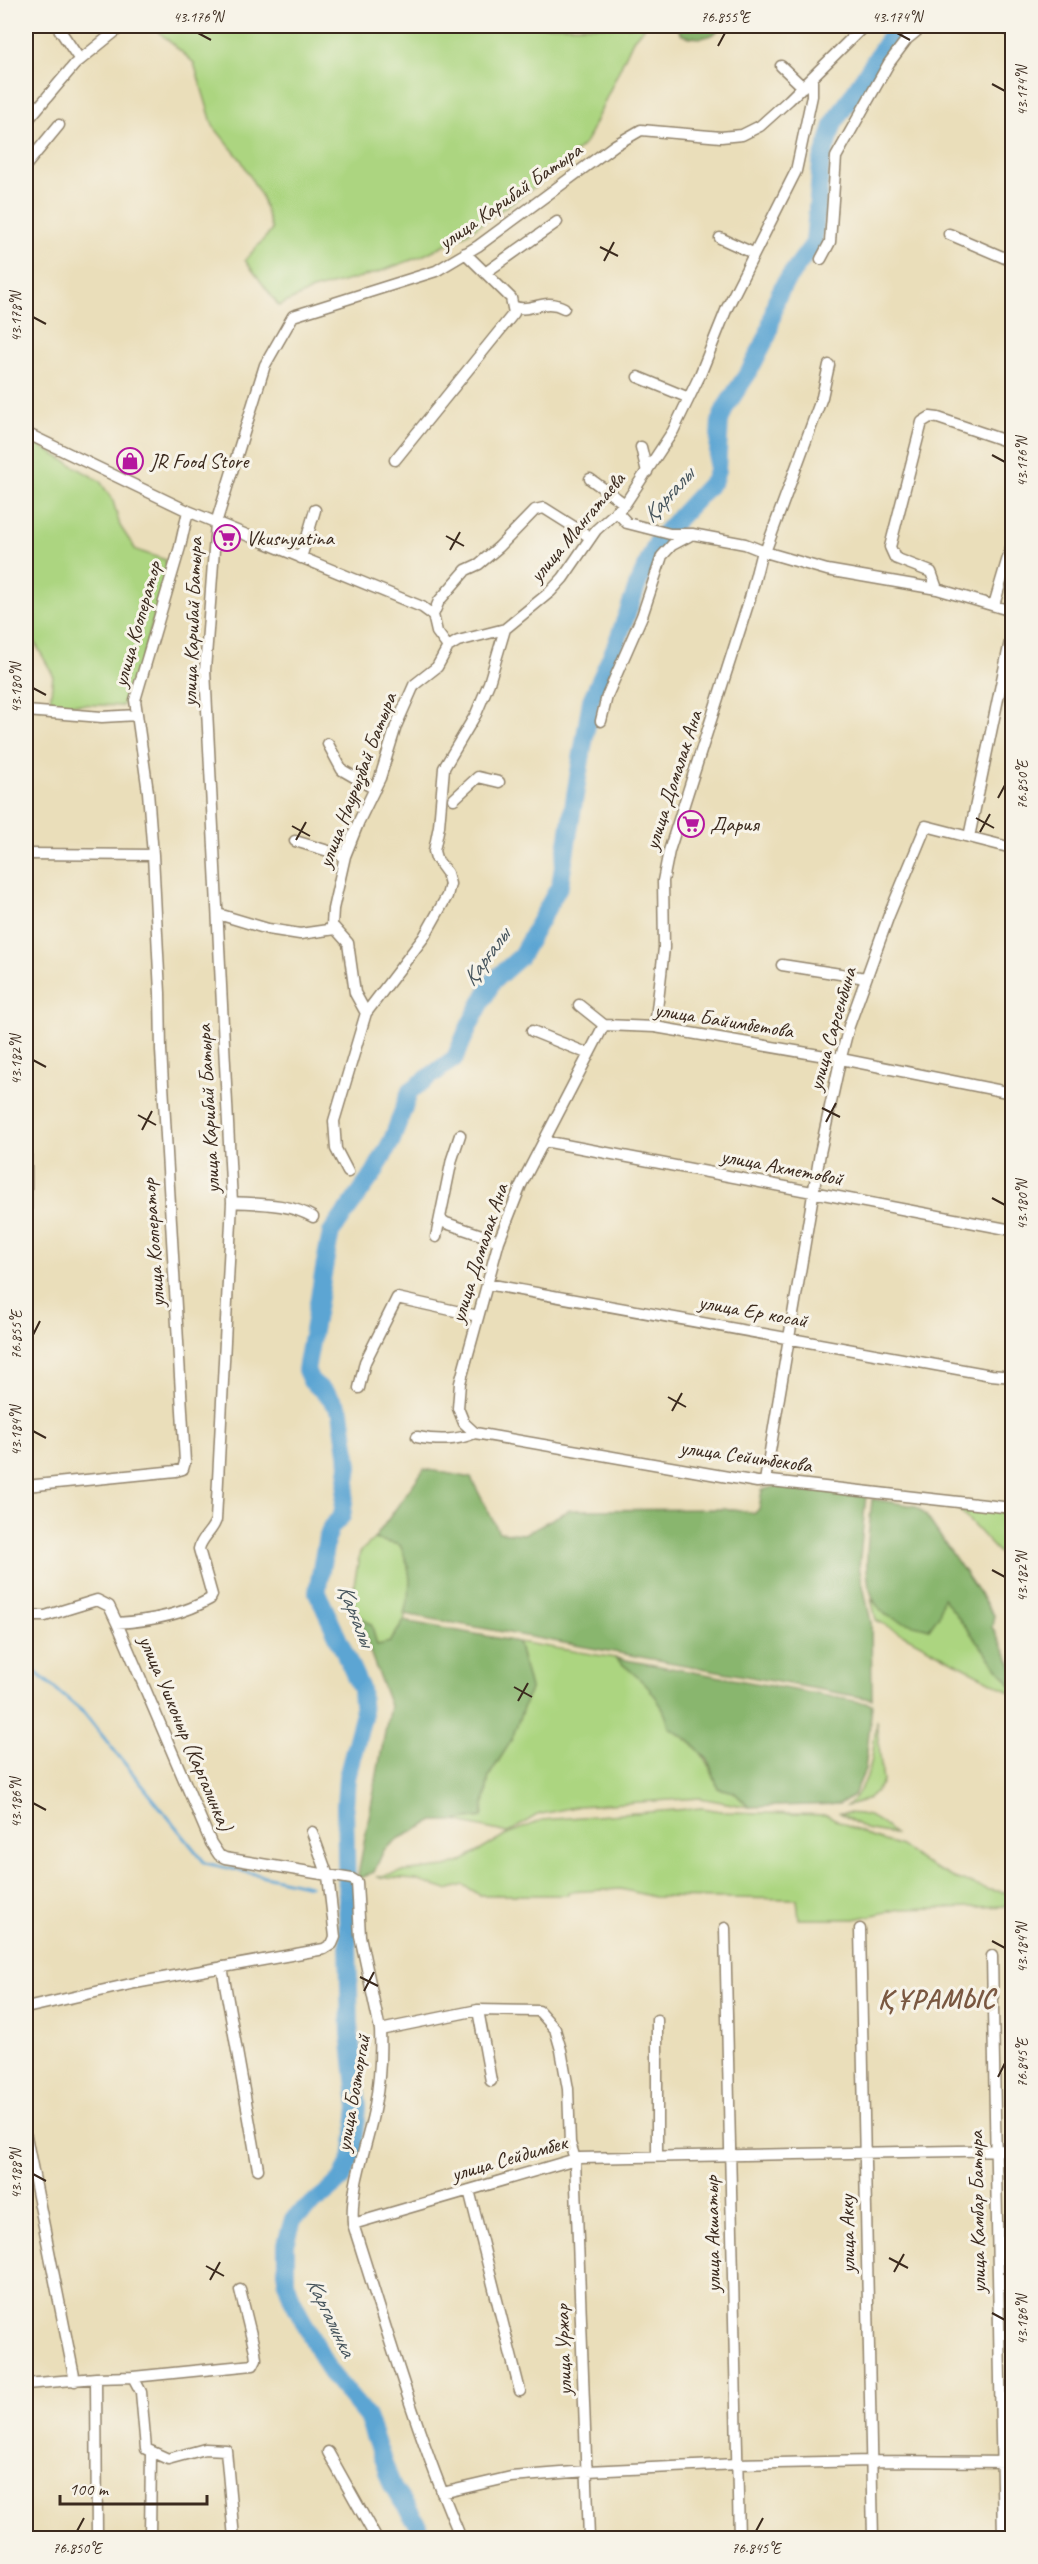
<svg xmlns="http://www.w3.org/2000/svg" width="1038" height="2564" font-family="Caveat,sans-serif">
<rect width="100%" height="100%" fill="#f7f3e8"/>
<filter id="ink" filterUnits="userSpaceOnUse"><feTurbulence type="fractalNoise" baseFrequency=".0167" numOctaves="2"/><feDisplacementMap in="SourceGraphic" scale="12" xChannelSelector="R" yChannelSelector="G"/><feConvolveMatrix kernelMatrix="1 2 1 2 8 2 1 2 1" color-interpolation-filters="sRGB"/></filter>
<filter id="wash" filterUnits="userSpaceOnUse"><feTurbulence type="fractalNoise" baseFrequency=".008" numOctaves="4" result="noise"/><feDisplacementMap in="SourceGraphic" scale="24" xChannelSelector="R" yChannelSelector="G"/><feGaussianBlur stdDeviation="1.35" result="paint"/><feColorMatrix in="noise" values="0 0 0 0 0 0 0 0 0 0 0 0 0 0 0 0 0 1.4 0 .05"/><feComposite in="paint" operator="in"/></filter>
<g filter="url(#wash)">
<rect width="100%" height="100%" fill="#eadeba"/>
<path fill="#acd580" stroke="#74804f" stroke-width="1.5" d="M162 26H645L633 40 586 142 552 175 466 234 422 256 376 273 312 290 279 306 245 260 272 230 262 198 241 160 213 126 194 63 160 33Z
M26 438 100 481 113 501 120 526 136 550 166 560 165 581 137 676 122 706 50 703 53 675 38 648 26 630Z
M984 1510 1012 1513V1567L960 1511Z
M374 1539 400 1545 410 1567 411 1585 404 1621 390 1642 377 1646 372 1626 355 1611 353 1590 360 1552Z
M943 1597 1012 1686V1693L876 1620 871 1598 886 1615 929 1629Z
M518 1642 615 1658 647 1683 665 1710 669 1727C699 1748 706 1753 718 1788L734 1792 749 1807 700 1798 579 1806 537 1815 508 1833 454 1821 482 1817 489 1776 511 1741 530 1689Z
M876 1720 883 1782C873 1797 864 1803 846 1806 872 1785 874 1751 876 1720Z
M702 1808 727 1812 827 1815 871 1837 901 1846 924 1863 954 1878 989 1890 1012 1893V1906L900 1909 855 1919H799L797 1899 654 1897 621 1889 568 1892V1895H480L464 1885 447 1890 416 1880 376 1877 400 1872 446 1867 461 1862 506 1835 542 1820Z
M840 1813C867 1813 874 1815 894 1834L865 1829Z"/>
<path fill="#89b66e" stroke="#627046" stroke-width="1.5" d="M676 26H721C713 40 696 39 682 35Z
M424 1469 471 1478 499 1532 524 1534 569 1510 734 1509 755 1513 759 1509 762 1490 777 1486 866 1495 859 1567 871 1622 872 1699 404 1614C412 1584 413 1574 400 1545L374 1539Z
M872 1499 915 1506 925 1514 994 1615 992 1627 1012 1665V1686L943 1598 939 1615 929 1629C916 1625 896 1622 885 1614 856 1592 870 1531 872 1499Z
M355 1611 372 1626 377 1645 390 1642 404 1621 518 1642 530 1689 511 1741 489 1776 482 1817 454 1821H434L400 1838 384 1850 374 1872 357 1880 390 1706Z
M615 1658 872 1704 865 1770 854 1795 839 1804 749 1807 734 1792 718 1788 708 1760 691 1742 669 1727C662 1695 640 1678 615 1658Z"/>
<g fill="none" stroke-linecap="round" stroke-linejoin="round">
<path stroke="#5ca5d3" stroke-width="3" d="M26 1664 84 1713 205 1863 310 1886"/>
<path stroke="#5ca5d3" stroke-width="18" d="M417 2538 419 2526 393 2488 367 2417 329 2371 292 2299 286 2281V2244L293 2219 330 2190 343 2177 353 2153 358 2107 350 2033 345 1806 347 1777 363 1717 361 1689 317 1592 326 1542 331 1527 342 1516 349 1466 341 1412 328 1395 311 1381 306 1370 327 1252 331 1233 374 1173 392 1140 410 1091 455 1058 470 1024 493 981 520 957 560 885 591 700 615 647 638 584 658 540 714 480 717 470 720 421 725 408 750 370 768 335 776 300 784 284 814 243 821 163 834 123 890 37 901 26"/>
</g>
</g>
<g filter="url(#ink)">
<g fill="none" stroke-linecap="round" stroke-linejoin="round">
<defs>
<path id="minor" d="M57 26 80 60
M1004 26 1012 33
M781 66 803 87
M26 122 75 64 122 26
M26 165 59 125
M949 234 1012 261
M720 238 753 253
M821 259 830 242 836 157 889 63 907 39 923 26
M485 273 557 222
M515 307C532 313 543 297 564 308
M638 377 689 398
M26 433 188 511 422 607 433 615 437 632 448 647
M641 447 647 472
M395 460 514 313 511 298 465 253
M590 479 625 504
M616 511 627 523 670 534H692L745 544 765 552 827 570 937 589 1012 611
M765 552 822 397 829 365
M301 558 315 510
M937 589 931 572 895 558 890 547 922 422 930 417 938 418 1012 443
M994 605 1012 544
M433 615 439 601 466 570 479 564 499 547 535 510 544 508 590 537
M26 711 102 717 137 715
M601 721 607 696 642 616 662 556 672 545 689 536
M328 744 342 770 375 789
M454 799 478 777 499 782
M969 837 1012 632
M295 841 345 856
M26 854 153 855
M218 914 268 929 300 934 335 929
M782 965 866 978
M579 1005 604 1025
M366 1013 355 993 348 943 332 925 333 909 345 856 359 821 380 778 396 726 414 685 437 667 448 647 458 641 505 629
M655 1027 664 948 663 881 669 851 750 598 762 551
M532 1031 589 1054
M26 1136V1241
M544 1141 1012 1230
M348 1172 336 1149 334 1121 366 1013 424 937 447 896 450 884 447 873 436 858 434 851 439 826 444 768 476 714 489 683 505 629 550 592 563 578 596 530 625 504 673 431 700 375 727 308 796 171 812 96V78
M232 1202C259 1204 289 1203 313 1217
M440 1219 446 1223 499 1241
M436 1237 452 1159 460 1135
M487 1284 991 1375 1012 1377
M359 1388 365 1362 397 1298 478 1316
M475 1433 464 1423 458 1408 460 1383 499 1241 521 1185 604 1025 655 1027 831 1057 1012 1093
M417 1437C438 1441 455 1441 475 1433L757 1482 771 1481 1012 1508
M765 1481 820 1153 840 1061 849 1026 889 915 926 826 1012 848
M26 1486 176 1471 183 1469 185 1462 161 1050 160 993 153 855 148 792 135 700 180 547 188 511
M26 1616H45L97 1600 109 1606 117 1623C149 1621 182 1615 210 1599L212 1595 199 1549C201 1538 212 1532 216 1520L232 1202 205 670 216 523 265 365 293 316 436 271 478 246 615 145 641 130 721 137 742 135 760 126 789 100 864 26
M117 1623 211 1843 219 1855 225 1858 352 1879 357 1882 360 1936 380 2030
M725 1928 739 2538
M860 1929 873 2538
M992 1956 1003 2538
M222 1967 258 2169
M26 2008 135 1983 324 1949 332 1944 335 1937 328 1876 312 1832
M478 2010 491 2081
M26 2136 75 2381
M657 2155V2020
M469 2190 520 2391
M353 2224 579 2158 1012 2150
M133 2377 253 2365 256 2359 255 2351 240 2290
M26 2384 96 2378
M328 2452 376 2538
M442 2493 511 2477 587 2471 737 2464 871 2461 1012 2462
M97 2538 96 2378 133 2377 141 2392 146 2449 168 2459 205 2449 226 2450 234 2538
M150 2538 151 2452
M459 2538 458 2531C416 2432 386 2327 353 2224 350 2183 368 2145 375 2105 380 2080 381 2055 380 2030L478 2010 539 2011 555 2029 561 2050 568 2089 570 2143 575 2159 589 2538"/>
</defs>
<use href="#minor" stroke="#92846c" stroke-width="13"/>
<use href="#minor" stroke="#fff" stroke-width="10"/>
</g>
</g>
<path fill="none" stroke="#3b2a1e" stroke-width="2" d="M198 33 211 40M897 33 910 40M718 46 725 33M992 84 1005 91M600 247 618 256M604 261 614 242M33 317 46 324M992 455 1005 462M446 536 464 546M450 550 460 532M33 688 46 695M998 798 1005 785M976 818 994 828M292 826 310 836M980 832 990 814M296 840 306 822M33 1060 46 1067M822 1108 840 1117M138 1115 156 1125M826 1122 836 1103M142 1130 152 1111M992 1198 1005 1205M33 1335 40 1321M668 1397 686 1407M672 1411 682 1393M33 1431 46 1438M992 1570 1005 1577M514 1687 532 1697M518 1701 528 1683M33 1803 46 1810M992 1941 1005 1948M360 1977 378 1986M364 1991 374 1972M998 2077 1005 2063M33 2174 46 2181M889 2258 908 2268M206 2266 224 2276M894 2272 904 2254M210 2280 220 2262M992 2313 1005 2320M77 2531 84 2518M756 2531 763 2518"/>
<defs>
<symbol id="shop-ring" viewBox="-11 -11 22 22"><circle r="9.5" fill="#f7f3e8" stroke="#b5179e" stroke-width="1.5"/><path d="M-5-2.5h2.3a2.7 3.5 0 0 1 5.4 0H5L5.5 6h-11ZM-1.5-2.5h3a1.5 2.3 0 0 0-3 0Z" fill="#b5179e"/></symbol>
<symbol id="supermarket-ring" viewBox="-11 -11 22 22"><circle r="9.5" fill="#f7f3e8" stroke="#b5179e" stroke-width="1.5"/><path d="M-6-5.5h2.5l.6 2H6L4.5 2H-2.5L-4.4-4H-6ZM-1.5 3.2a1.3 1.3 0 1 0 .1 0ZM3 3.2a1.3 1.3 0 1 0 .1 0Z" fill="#b5179e"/></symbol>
</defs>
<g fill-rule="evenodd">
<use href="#shop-ring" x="115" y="446" width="30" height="30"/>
<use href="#supermarket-ring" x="212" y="523" width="30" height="30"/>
<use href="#supermarket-ring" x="676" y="809" width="30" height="30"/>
</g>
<g text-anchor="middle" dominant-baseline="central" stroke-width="6" stroke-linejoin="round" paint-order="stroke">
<g font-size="21" fill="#3b2a1e" stroke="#f7f3e8">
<text transform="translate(510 196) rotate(-35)">улица Карибай Батыра</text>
<text transform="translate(577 527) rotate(-50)">улица Мангатаева</text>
<text transform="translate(192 622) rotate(-88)">улица Карибай Батыра</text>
<text transform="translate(137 624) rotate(-74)">улица Кооператор</text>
<text transform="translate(357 780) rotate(-69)">улица Наурызбай Батыра</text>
<text transform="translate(673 780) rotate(-72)">улица Домалак Ана</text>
<text transform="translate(724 1020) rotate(9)">улица Байимбетова</text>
<text transform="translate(832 1029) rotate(-74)">улица Сарсенбина</text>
<text transform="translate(208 1109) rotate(-93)">улица Карибай Батыра</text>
<text transform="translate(782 1167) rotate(11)">улица Ахметовой</text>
<text transform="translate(153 1243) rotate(-94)">улица Кооператор</text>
<text transform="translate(479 1253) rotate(-72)">улица Домалак Ана</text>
<text transform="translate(753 1311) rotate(10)">улица Ер косай</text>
<text transform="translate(746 1456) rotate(8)">улица Сейитбекова</text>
<text transform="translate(186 1733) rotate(67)">улица Ушконыр (Каргалинка)</text>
<text transform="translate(353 2093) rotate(-80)">улица Бозторгай</text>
<text transform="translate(509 2158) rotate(-16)">улица Сейдимбек</text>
<text transform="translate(977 2212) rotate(-91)">улица Камбар Батыра</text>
<text transform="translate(712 2234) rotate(-91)">улица Акшатыр</text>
<text transform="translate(847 2234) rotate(-91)">улица Акку</text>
<text transform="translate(563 2350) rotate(-92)">улица Уржар</text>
</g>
<g font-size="21" fill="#3b2a1e" stroke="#f7f3e8" text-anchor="start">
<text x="150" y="461">JR Food Store</text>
<text x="246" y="538">Vkusnyatina</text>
<text x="710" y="824">Дария</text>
</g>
<g font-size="22" font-style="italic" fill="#47555d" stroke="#f7f3e8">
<text transform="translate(668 495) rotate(-48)">Қарғалы</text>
<text transform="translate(486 957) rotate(-54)">Қарғалы</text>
<text transform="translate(356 1615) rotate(68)">Қарғалы</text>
<text transform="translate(331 2317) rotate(64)">Каргалинка</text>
</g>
<g font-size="27" font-weight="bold" letter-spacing="1.5" fill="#7a5841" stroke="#f7f3e8">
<text x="937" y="1999">ҚҰРАМЫС</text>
</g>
</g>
<rect width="1038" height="2564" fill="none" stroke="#f7f3e8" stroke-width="66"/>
<path d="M60 2495v9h147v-9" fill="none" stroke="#3b2a1e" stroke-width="3"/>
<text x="69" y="2495" font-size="18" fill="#3b2a1e" stroke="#f7f3e8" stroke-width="4.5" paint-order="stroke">100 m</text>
<rect x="33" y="33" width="972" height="2498" fill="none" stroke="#3b2a1e" stroke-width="2"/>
<g font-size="15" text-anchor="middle" fill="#3b2a1e">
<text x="198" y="22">43.176°N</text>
<text x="725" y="22">76.855°E</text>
<text x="897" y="22">43.174°N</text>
<text transform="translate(1022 91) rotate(-90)" y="5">43.174°N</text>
<text transform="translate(16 317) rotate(-90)" y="5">43.178°N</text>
<text transform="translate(1022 462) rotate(-90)" y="5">43.176°N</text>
<text transform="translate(16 688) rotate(-90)" y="5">43.180°N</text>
<text transform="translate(1022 785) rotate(-90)" y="5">76.850°E</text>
<text transform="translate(16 1060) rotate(-90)" y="5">43.182°N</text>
<text transform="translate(1022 1205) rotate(-90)" y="5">43.180°N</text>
<text transform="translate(16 1335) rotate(-90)" y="5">76.855°E</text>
<text transform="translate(16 1431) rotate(-90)" y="5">43.184°N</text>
<text transform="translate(1022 1577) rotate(-90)" y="5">43.182°N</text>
<text transform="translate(16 1803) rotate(-90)" y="5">43.186°N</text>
<text transform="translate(1022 1948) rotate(-90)" y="5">43.184°N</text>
<text transform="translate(1022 2063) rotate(-90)" y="5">76.845°E</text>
<text transform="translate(16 2174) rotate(-90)" y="5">43.188°N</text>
<text transform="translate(1022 2320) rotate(-90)" y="5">43.186°N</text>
<text x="77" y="2553">76.850°E</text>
<text x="756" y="2553">76.845°E</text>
</g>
</svg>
